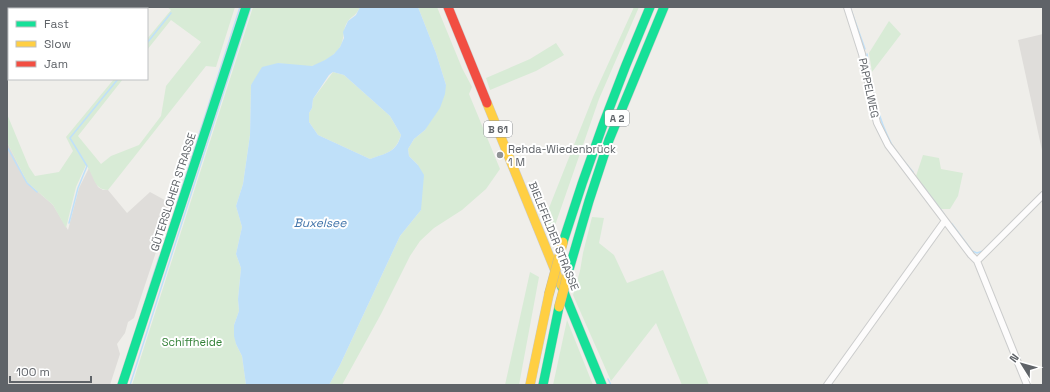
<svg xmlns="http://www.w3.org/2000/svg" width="1050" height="392" font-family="'Space Grotesk',sans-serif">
<rect width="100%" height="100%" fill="#efeeea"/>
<path fill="#dfddda" d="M1043 34V155L1018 40Z
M7 142 27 182 53 205 68 230 79 188 89 168 98 187 103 190H108L127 213 150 192 172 204 134 318 128 322 125 333 117 344 120 354 110 385H7Z"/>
<path fill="#d8ebd6" d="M167 7H235L216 67 206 66 108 190C93 190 94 174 86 165L76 187 66 228 53 205 27 182 7 142V114L29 167 35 176 59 172 73 151 66 137 114 79H123L78 136 101 164 111 156 139 145 161 116 166 86 201 42 171 20 147 50V39L171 10Z
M253 7H360C356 16 353 15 348 21 342 29 345 39 340 47 336 55 321 64 312 66 303 68 288 64 278 63L251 85 250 135 243 184 236 206 242 227 236 254 241 268 238 299 239 311 234 325 236 344 242 356 246 385H132Z
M418 7H437L462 68 472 87 469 94 500 169 486 189 462 210 434 228 420 241 410 256 381 314 342 385H329L340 365 400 236 421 210 418 165 409 156 408 149 414 139 425 130 446 85 436 53Z
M634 7H639L599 99 552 234 545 218 593 97Z
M889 21 901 34 872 72 869 53Z
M556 43 564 55 536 71 490 90 486 78 530 59Z
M333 72 344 75 390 116 401 135C395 153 387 153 370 159L318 135 309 122V113L312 108 313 99Z
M923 155 939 158 941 169 963 173 958 196 950 209H941L916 176Z
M592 217 604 218 599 243 614 255 627 283 663 270 709 385H682L656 323 611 381 573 295 580 271 583 253Z
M530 272 539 277 519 385H505Z
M567 320 593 385H553Z"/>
<path fill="#bfe0f9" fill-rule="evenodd" d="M360 7H418L436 53 446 85 445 94 440 108 425 130 414 139 408 149 409 156 418 165 424 175 421 210 400 236 340 365 329 385H246L242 356 236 344 234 336V325L239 311 238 299 241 268 236 254 242 227 236 206 243 184 250 135 251 85 262 67 278 63 312 66 325 60 334 54 340 47 344 38 343 32 348 21 356 15ZM333 72 344 75 390 116 401 135C396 153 386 153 370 159L318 135 309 122V113L312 108 313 99 329 75Z"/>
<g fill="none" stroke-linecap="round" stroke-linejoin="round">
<path stroke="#bfe0f9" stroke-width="1.5" d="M850 7 865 49
M147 43 171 13
M867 54C872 87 876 115 892 145 898 155 906 164 913 172
M7 147 27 183 37 192
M922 185 944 214
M177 203 240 7
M69 223 78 188 87 166 70 138 118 79
M952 224 972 251 977 253 983 251
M147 295 159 257
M608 379 611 385
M130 385 251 7"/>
<defs>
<path id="street" d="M847 7 862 54 873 107 877 123 888 145 971 255 977 261 1027 385
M977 261 1043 195
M827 385 944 222"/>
<path id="fast" d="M563 242C588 162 617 84 650 7
M568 273 589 201 609 140 664 7
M561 285 602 385
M122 385 246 7
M543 385 559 307"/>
<path id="slow" d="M487 103 561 285
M530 385 549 294"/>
<path id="jam" d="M448 7 487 103"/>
</defs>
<use href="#street" stroke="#cbcccc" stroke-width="8"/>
<use href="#fast" stroke="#cacacb" stroke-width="10"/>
<use href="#slow" stroke="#cacacb" stroke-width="10"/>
<use href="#jam" stroke="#cacacb" stroke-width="10"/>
<use href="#street" stroke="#fdfcfc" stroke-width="6"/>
<use href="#fast" stroke="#16e098" stroke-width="9"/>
<use href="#slow" stroke="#ffcf43" stroke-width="9"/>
<use href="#jam" stroke="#f24e42" stroke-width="9"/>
<defs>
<path id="slow-bridge" d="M549 294 563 242
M559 307 568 273"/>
</defs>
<use href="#slow-bridge" stroke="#c8b996" stroke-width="10" stroke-linecap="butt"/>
<use href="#slow-bridge" stroke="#ffcf43" stroke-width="9"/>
</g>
<circle fill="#919496" stroke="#fff" stroke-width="1.5" cx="500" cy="155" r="4"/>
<g text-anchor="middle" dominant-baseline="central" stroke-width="4" stroke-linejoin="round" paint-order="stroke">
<g fill="#fff" stroke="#8f9295" stroke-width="1">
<rect x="605" y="110" width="24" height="16" rx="3"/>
<rect x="484" y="121" width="28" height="16" rx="3"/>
</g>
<g font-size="10" font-weight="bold" fill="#5f6368">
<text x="617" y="118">A 2</text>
<text x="498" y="129">B 61</text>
</g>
<g font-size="11" fill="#5f6368" stroke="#fff">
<text transform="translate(869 88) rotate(78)">PAPPELWEG</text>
<text transform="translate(173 192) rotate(-72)">GÜTERSLOHER STRASSE</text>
<text transform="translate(554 236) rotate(68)">BIELEFELDER STRASSE</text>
</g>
<g font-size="11" fill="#5f6368" stroke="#fff" text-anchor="start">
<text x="508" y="149">Rehda-Wiedenbrück<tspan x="508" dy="13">1 M</tspan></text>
</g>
<g font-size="11" fill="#348238" stroke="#fff">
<text x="192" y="342">Schiffheide</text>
</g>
<g font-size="12" font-style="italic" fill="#4174aa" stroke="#fff">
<text x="320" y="223">Buxelsee</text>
</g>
</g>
<rect width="1050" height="392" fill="none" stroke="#5f6368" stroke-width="16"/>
<rect x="8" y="8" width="140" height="72" fill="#ffffff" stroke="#bfc1c3"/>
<rect x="16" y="21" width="20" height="6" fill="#16e098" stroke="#bfc1c3"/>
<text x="44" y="28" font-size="12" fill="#5f6368">Fast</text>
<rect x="16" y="41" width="20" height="6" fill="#ffcf43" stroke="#bfc1c3"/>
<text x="44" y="48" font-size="12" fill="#5f6368">Slow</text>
<rect x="16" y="61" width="20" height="6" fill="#f24e42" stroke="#bfc1c3"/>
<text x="44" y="68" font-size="12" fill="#5f6368">Jam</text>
<g transform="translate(1022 364) rotate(307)" stroke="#ffffff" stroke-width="3" paint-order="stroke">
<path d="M0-3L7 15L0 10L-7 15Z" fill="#5f6368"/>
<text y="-6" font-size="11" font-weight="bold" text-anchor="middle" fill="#5f6368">N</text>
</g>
<path d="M10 376v6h81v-6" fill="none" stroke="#5f6368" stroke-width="2"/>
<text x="16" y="376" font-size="12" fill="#5f6368" stroke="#ffffff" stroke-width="3" paint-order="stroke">100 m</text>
</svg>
